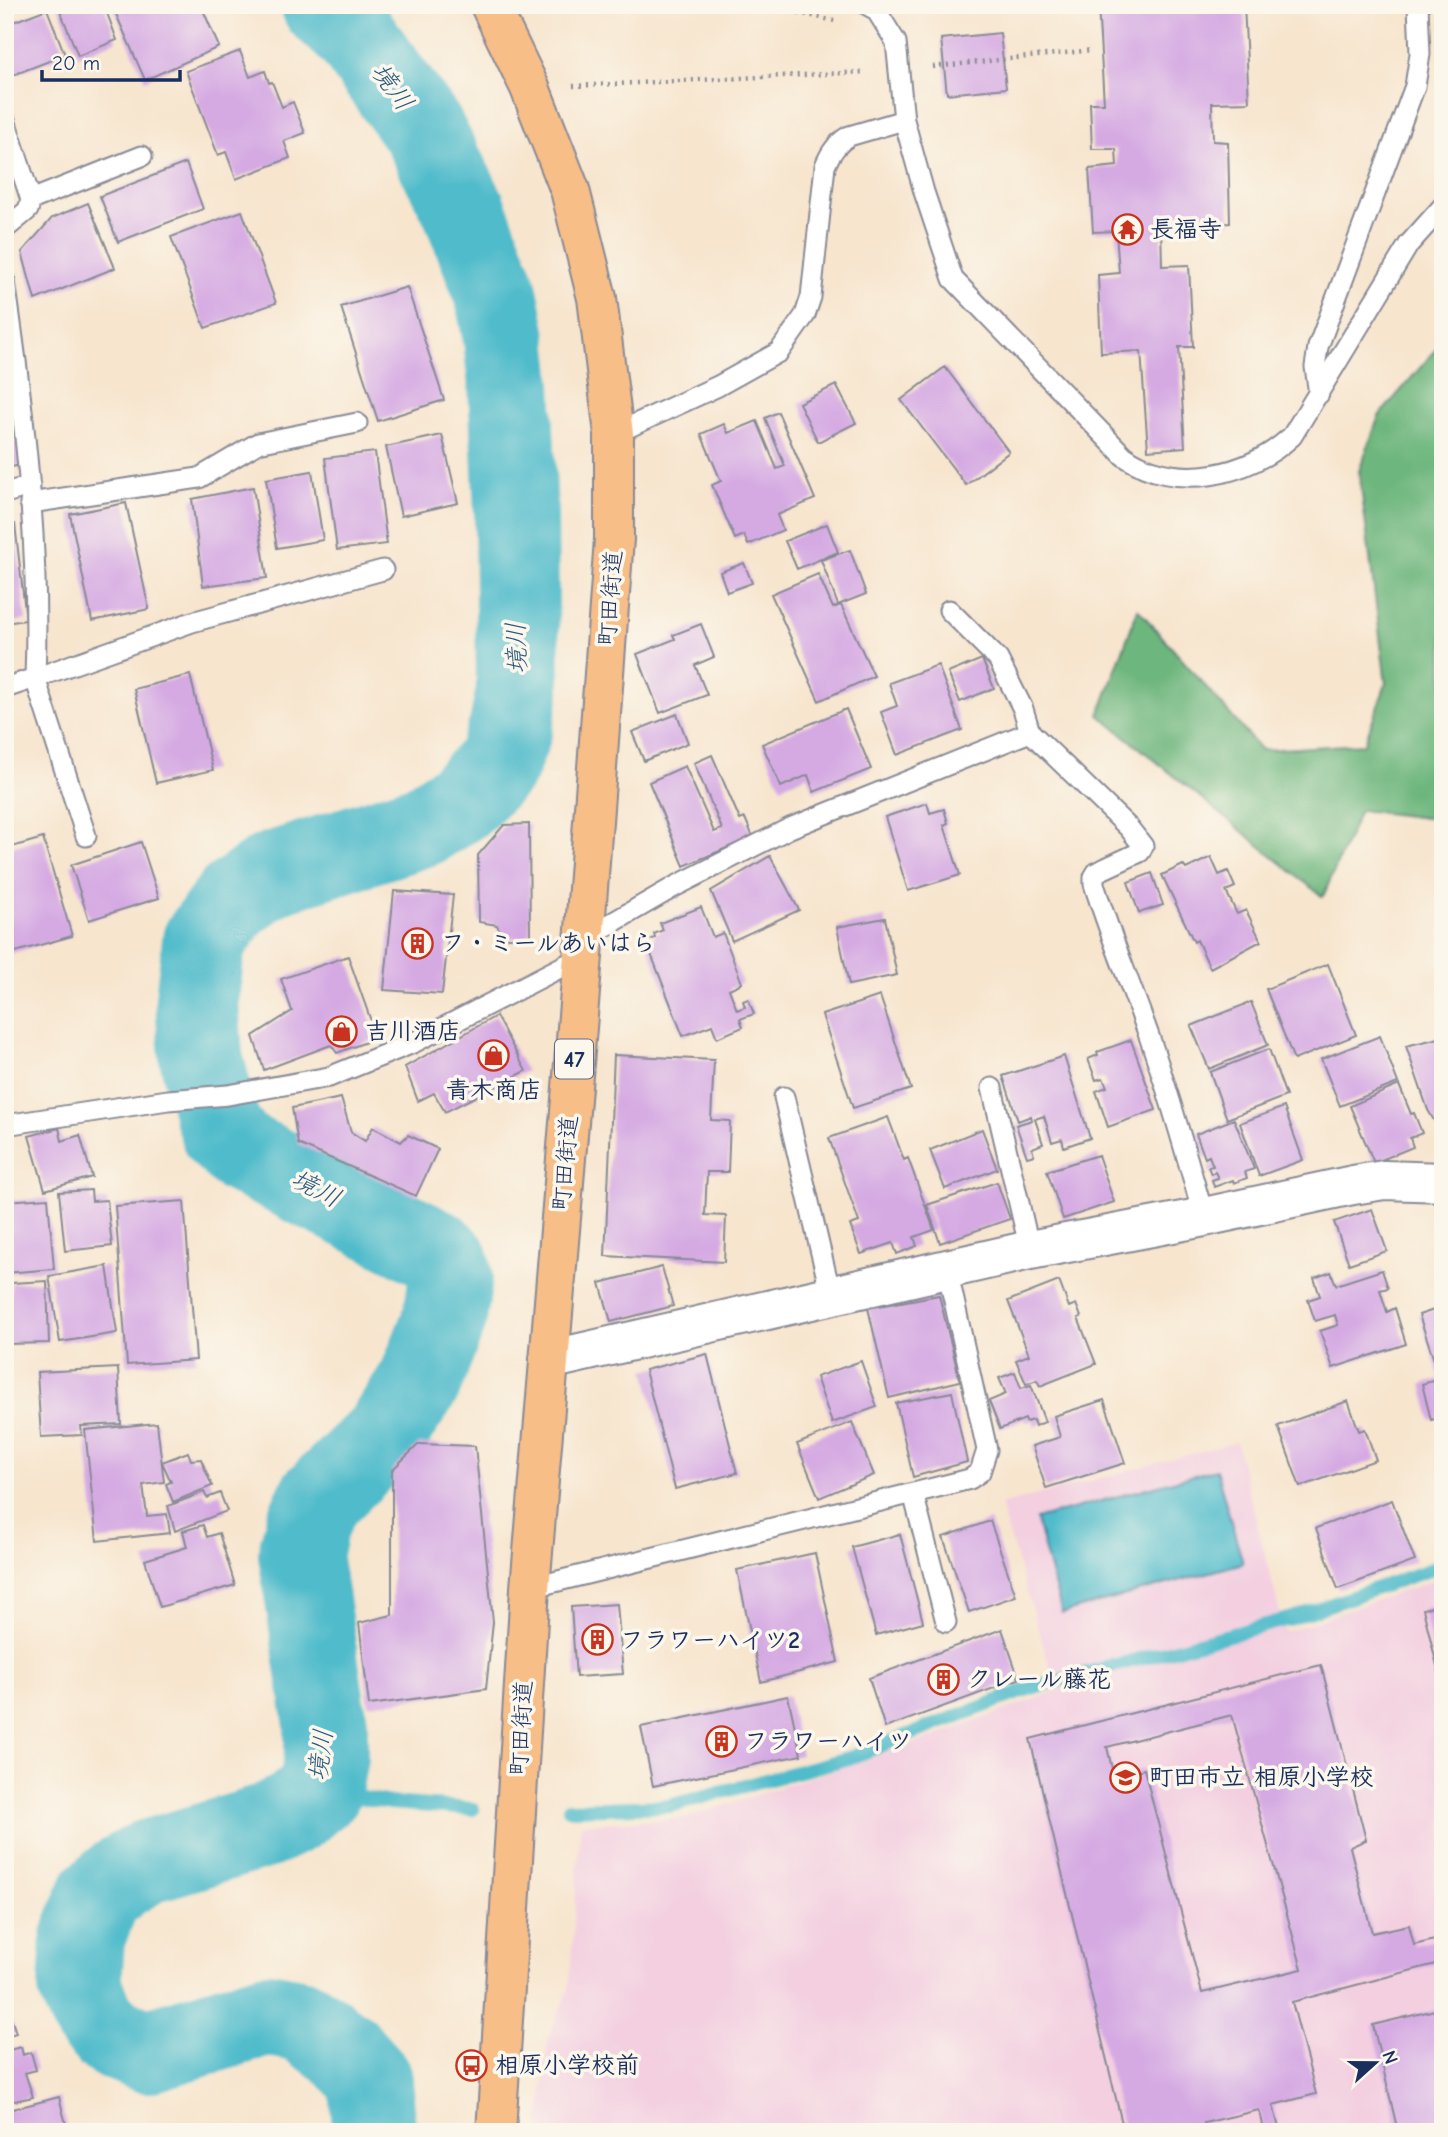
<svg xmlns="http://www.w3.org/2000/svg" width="1448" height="2137" font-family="'Comic Neue','Klee One',sans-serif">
<rect width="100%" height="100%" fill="#fbf7ec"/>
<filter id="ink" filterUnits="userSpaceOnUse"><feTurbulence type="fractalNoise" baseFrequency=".0143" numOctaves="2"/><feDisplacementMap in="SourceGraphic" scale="14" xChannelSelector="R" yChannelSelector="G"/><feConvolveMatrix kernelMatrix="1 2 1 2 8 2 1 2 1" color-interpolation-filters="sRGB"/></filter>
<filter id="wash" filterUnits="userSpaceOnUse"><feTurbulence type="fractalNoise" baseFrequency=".00686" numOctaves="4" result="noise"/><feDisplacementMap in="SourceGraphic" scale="28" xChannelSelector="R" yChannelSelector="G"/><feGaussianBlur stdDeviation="1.57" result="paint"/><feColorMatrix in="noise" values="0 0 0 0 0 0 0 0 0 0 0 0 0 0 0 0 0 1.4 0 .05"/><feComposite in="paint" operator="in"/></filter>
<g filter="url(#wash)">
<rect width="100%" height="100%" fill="#f7e5ce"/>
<path fill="#f3cfe0" d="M1236 1442 1285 1632 1443 1577V2132H539L548 2038 569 1990 581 1824 686 1818 934 1737 1057 1690 1000 1505Z"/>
<path fill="#6db67d" stroke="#44726e" stroke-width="2" d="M1443 341V820L1360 810 1323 897 1099 715 1138 609 1261 750 1364 744 1386 684 1359 471 1379 416Z"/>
<path fill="#50bbcb" stroke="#367594" stroke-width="2" d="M1216 1469 1243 1563 1062 1613 1036 1519Z"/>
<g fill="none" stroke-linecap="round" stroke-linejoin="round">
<path stroke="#50bbcb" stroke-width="14" d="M320 1790 390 1803 473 1809
M569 1809 669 1806 849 1758 1031 1688 1292 1618 1443 1565"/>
<path stroke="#50bbcb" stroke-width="84" d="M323 5 353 33 423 130 463 207 496 292 505 339 510 385 516 514 518 691 510 731 497 764 462 800 423 825 271 874 233 901 204 941 197 1000 201 1057 215 1112 223 1135 241 1152 438 1251 448 1262 451 1277 445 1317 420 1381 384 1436 319 1499 307 1525 300 1554 326 1724V1756L320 1790 294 1812 264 1827 149 1861 121 1877 99 1896 83 1938 80 1987 95 2020 112 2037 147 2051 268 2014 303 2021 342 2048 371 2080 374 2132"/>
</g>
<g id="blocks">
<path fill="#d5aae3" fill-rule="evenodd" d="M58 5H104L117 40 78 56Z
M112 5H201L219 47 145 80Z
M1098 5H1244L1249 102 1212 103 1213 141 1228 142 1230 223 1161 227 1162 266 1189 265 1193 347H1179L1185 447 1148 450 1141 351 1101 353 1098 275 1119 273 1116 231 1093 232 1089 169 1117 166 1116 149H1092L1090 103H1104Z
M47 9 65 55 13 75 5 54V25Z
M1000 33 1006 88 947 94 941 39Z
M240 51 250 77 265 71 269 83 272 82 282 107 293 102 305 133 284 141 290 158 236 179 226 152 218 155 186 71Z
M186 163 203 209 118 242 100 196Z
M88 203 115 268 35 300 22 252 52 218Z
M242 211 276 303 205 328 171 237Z
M407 287 444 400 378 421 341 307Z
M945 367 1009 452 966 485 901 400Z
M836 385 856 423 818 442 799 403Z
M6 405 23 464 5 469V406Z
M778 412 815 499 777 515 783 530 748 545 744 535 735 539 712 485 721 481 701 434 724 424 728 433 757 421 777 469 785 466 765 418Z
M442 435 458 503 401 516 386 447Z
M375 452 387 544 337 550 325 458Z
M312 471 323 540 277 548 266 479Z
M253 487 267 578 203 586 192 499Z
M126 503 149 609 92 621 70 514Z
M5 524H15L26 620 5 623Z
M827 524 838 552 797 569 785 541Z
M850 550 866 594 838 605 821 560Z
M744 563 752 583 727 592 720 572Z
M818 574 833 608 841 605 874 676 819 701 771 594Z
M701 624 714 657 695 665 707 695 660 713 637 654 675 639 673 635Z
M982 659 994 688 960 702 948 673Z
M938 665 962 730 897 755 881 712 897 706 889 683Z
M190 675 213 770 156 783 134 689Z
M846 709 871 769 814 792 808 775 781 787 762 744Z
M677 714 688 743 644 761 632 732Z
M712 755 740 820 745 818 753 837 684 866 649 782 685 766 714 832 722 829 694 763Z
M927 803 930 813 944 809 948 823 944 825 960 875 908 891 885 817Z
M529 824 530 938H503L497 925 479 922 478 855 504 825Z
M43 838 72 936 5 955V849Z
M141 842 159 898 89 920 71 865Z
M770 856 799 910 732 941 711 891Z
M1211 857 1219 875 1228 871 1235 887 1226 891 1237 914 1246 910 1261 941 1210 968 1197 940 1194 942 1162 875 1183 865 1186 869Z
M1152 873 1163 905 1139 913 1128 882Z
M394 891 453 895 442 994 384 990Z
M701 907 713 937 723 933 742 983 729 989 737 1010 745 1007 743 1001 748 999 754 1014 740 1019 743 1027 717 1038 712 1025 683 1036 646 941 655 938 654 934 663 930 660 923Z
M885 918 897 975 849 985 837 927Z
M348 956 377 1038 337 1053 331 1045 264 1070 253 1036 292 1011 281 979Z
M1328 964 1356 1035 1294 1060 1266 989Z
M880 996 911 1089 853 1108 822 1015Z
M1251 1002 1268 1045 1209 1069 1191 1026Z
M496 1016 526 1071 445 1112 434 1093 418 1101 405 1067Z
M1380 1036 1398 1083 1340 1106 1321 1059Z
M1443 1037V1136L1428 1110 1406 1046Z
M1131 1040 1156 1110 1108 1127 1096 1091 1107 1087 1103 1078 1096 1080 1088 1059 1098 1055 1097 1052Z
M1269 1049 1286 1096 1227 1119 1210 1072Z
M614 1055 714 1060 711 1120 730 1121 728 1172H707L705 1215 726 1216 724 1262 605 1256Z
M1064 1056 1090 1138 1064 1147 1062 1139 1052 1142 1044 1116 1035 1119 1043 1144 1032 1148 1034 1155 1027 1157 1016 1125 1032 1120 1031 1116 1018 1121 1003 1076Z
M1399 1085 1411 1114 1414 1113 1422 1133 1410 1138 1413 1147 1374 1163 1350 1106Z
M341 1098 351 1132 365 1141 373 1127 401 1142 408 1135 438 1149 416 1196 298 1144 292 1108Z
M1284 1107 1303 1160 1259 1176 1240 1123Z
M888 1117 904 1160 908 1158 934 1230 914 1237 917 1246 897 1254 893 1243 861 1254 850 1225 859 1222 829 1138Z
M1234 1119 1254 1169 1245 1172 1247 1178 1234 1183 1233 1180 1214 1187 1212 1180 1218 1178 1215 1172 1211 1174 1208 1167 1213 1166 1209 1156 1205 1158 1196 1134Z
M59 1128 62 1141 80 1135 92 1177 45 1190 29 1136Z
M982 1129 997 1169 945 1189 930 1150Z
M1098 1155 1114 1202 1063 1219 1047 1171Z
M997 1182 1010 1219 940 1243 927 1205Z
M91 1190 92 1201 107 1200 112 1246 65 1251 59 1192Z
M48 1198 54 1269 5 1273V1201Z
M184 1201 196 1360 127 1365 115 1206Z
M1372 1209 1387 1251 1349 1264 1334 1222Z
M107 1266 117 1333 60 1342 49 1276Z
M662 1267 673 1306 611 1322 600 1283Z
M1382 1270 1388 1288 1380 1290 1387 1312 1395 1308 1406 1344 1333 1368 1320 1331 1338 1325 1335 1315 1315 1321 1308 1300 1320 1296 1314 1278 1331 1272 1336 1285Z
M47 1281 49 1343 5 1344V1294H11V1283Z
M1059 1281 1069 1307 1076 1304 1081 1317 1078 1318 1096 1364 1040 1386 1037 1380 1026 1384 1016 1360 1029 1355 1008 1301Z
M939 1295 960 1381 889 1398 868 1308Z
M1443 1307V1377L1440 1378 1419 1315Z
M707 1354 737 1473 675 1489 645 1370Z
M861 1361 877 1407 832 1423 816 1377Z
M118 1368 121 1424 81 1426 82 1435 41 1437 37 1372Z
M1015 1372 1021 1388 1031 1385 1045 1422 1035 1426 1033 1420 1026 1422 1025 1419 1000 1429 989 1401 1006 1394 999 1378Z
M1443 1378V1417L1431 1420 1422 1384Z
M952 1392 967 1462 913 1477 896 1403Z
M1104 1400 1125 1463 1046 1488 1032 1446 1060 1437 1054 1416Z
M1348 1401 1359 1431 1365 1429 1376 1460 1300 1487 1278 1426Z
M852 1422 874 1475 819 1498 797 1444Z
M157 1423 164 1482 143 1485 147 1516 167 1514 170 1533 97 1541 85 1430Z
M419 1444 475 1446 493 1622 486 1689 369 1705 359 1623 392 1615V1470Z
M188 1452 191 1460 201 1459 212 1486 173 1502 166 1484 171 1482 162 1462Z
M204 1492 207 1498 220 1493 227 1511 175 1531 168 1506Z
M1392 1500 1415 1561 1338 1589 1316 1528Z
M990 1521 1016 1596 969 1612 943 1537Z
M203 1525 207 1537 219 1533 235 1585 160 1607 145 1560 187 1547 183 1531Z
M900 1534 923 1622 876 1635 852 1547Z
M815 1553 838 1662 761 1682 737 1570Z
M617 1604 623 1674 576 1677 571 1607Z
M1443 1604V1686H1442L1423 1609Z
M1002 1629 1019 1679 885 1728 869 1678Z
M1321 1665 1366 1840 1350 1847 1372 1933 1409 1925 1414 1945 1443 1938V1962L1292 2002 1316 2094 1273 2105 1279 2128 1263 2131 1259 2110 1204 2123 1206 2132H1124L1030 1739ZM1232 1715 1302 1969 1202 1993 1144 1769 1114 1777 1107 1747Z
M788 1696 801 1755 653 1786 641 1727Z
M7 1842 10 1895H5V1843Z
M1443 2008V2132H1398L1373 2025Z
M10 2015 16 2033 5 2037V2016Z
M21 2047 23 2055 31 2052 36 2070 25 2073 33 2097 5 2103V2051Z
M59 2097 68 2132H5V2111Z"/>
</g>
</g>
<g filter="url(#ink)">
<use href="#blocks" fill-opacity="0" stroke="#898a96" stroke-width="2"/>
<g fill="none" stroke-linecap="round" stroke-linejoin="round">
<defs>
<path id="lane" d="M867 5 876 10 896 42 904 120 924 192 953 279 1124 456C1175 492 1248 477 1292 436L1409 244 1443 206
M5 120 31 200 28 210 5 229
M31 200 142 156
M5 281C24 412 40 545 35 678L5 688
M1319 394 1315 367 1318 347 1415 86 1420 54 1418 5
M614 434 718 386 779 352 805 315 811 297 825 166C830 153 837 143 849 136L904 120
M5 493 30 486
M30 503 199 478 258 443 357 423
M949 610 998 659 1023 709 1030 732 1129 828 1143 846 1140 852 1097 872 1094 877V884C1110 936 1131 985 1149 1036 1170 1096 1187 1157 1204 1217
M86 836 35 678 192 622 383 570
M584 939 674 887 790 828 1030 732
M992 1088 1030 1250
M784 1097 831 1295
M5 1125 168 1100 228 1095 329 1077 413 1043 583 956
M913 1493 946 1622
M530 1588 970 1479 980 1472 987 1450 947 1269"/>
<path id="street" d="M549 1360 1030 1250 1204 1217 1353 1185 1384 1180 1443 1182"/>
<path id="primary" d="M490 5 530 88 570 190 597 298 614 434V539L583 956 530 1588 496 2132"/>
</defs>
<use href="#lane" stroke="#898a96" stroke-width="23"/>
<use href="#street" stroke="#898a96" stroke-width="42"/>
<use href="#primary" stroke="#898a96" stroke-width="42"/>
<path stroke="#898a96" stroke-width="4.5" stroke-dasharray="2 5" stroke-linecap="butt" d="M764 5 839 22
M933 67 1093 50
M573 86 865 72"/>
<use href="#lane" stroke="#fff" stroke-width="19"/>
<use href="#street" stroke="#fff" stroke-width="38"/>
<use href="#primary" stroke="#f7be87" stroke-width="38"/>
</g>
</g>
<defs>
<symbol id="temple-ring" viewBox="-11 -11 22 22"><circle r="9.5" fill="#fbf7ec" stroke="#c8321e" stroke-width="1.5"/><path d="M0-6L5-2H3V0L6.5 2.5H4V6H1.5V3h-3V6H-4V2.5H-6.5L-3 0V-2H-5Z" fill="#c8321e"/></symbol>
<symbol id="building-ring" viewBox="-11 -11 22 22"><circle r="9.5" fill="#fbf7ec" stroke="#c8321e" stroke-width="1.5"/><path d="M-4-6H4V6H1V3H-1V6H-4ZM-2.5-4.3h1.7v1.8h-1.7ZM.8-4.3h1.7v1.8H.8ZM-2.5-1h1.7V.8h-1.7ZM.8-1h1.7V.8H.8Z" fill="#c8321e"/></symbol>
<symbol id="shop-ring" viewBox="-11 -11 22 22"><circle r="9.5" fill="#fbf7ec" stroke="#c8321e" stroke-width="1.5"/><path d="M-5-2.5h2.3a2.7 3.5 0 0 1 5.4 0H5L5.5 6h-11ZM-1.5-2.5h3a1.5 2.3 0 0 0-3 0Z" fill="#c8321e"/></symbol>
<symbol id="school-ring" viewBox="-11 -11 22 22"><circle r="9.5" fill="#fbf7ec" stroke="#c8321e" stroke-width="1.5"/><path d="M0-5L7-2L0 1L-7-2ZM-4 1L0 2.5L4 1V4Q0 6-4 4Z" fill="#c8321e"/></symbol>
<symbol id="bus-ring" viewBox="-11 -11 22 22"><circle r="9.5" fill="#fbf7ec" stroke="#c8321e" stroke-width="1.5"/><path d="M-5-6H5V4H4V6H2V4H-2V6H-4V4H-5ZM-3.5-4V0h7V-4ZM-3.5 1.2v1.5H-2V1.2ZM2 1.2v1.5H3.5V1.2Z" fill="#c8321e"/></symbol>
</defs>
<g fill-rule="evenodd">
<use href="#temple-ring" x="1110" y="212" width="35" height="35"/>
<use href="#building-ring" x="400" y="926" width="35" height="35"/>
<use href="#shop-ring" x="324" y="1014" width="35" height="35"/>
<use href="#shop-ring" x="476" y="1038" width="35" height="35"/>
<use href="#building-ring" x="580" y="1622" width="35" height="35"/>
<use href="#building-ring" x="926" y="1662" width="35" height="35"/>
<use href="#building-ring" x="704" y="1724" width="35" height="35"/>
<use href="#school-ring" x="1108" y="1760" width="35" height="35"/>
<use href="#bus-ring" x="454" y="2048" width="35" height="35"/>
</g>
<g text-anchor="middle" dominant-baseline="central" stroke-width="7" stroke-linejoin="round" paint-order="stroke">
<rect fill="#fbf7ec" stroke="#5e6b89" stroke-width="2" x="555" y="1039.5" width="38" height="39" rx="5"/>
<g font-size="23" font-weight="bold" fill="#1b2f5e">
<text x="574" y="1059">47</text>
</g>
<g font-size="24" font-weight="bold" fill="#1b2f5e" stroke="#fbf7ec" text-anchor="start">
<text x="1150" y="229">長福寺</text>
<text x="441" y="943">フ・ミールあいはら</text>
<text x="365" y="1031">吉川酒店</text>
<text x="494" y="1090" text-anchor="middle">青木商店</text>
<text x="620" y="1640">フラワーハイツ2</text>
<text x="967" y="1679">クレール藤花</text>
<text x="744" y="1741">フラワーハイツ</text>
<text x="1149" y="1777">町田市立 相原小学校</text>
<text x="495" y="2065">相原小学校前</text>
</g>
<g font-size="24" fill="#1b2f5e" stroke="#fbf7ec">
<text transform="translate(610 598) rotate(-86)">町田街道</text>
<text transform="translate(565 1163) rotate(-85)">町田街道</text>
<text transform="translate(521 1728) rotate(-87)">町田街道</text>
</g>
<g font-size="26" font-style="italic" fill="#2b597f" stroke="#fbf7ec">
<text transform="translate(392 87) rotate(54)">境川</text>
<text transform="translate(517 648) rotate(-92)">境川</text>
<text transform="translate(316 1189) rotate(27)">境川</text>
<text transform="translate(321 1755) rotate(-83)">境川</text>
</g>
</g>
<rect width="1448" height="2137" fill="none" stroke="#fbf7ec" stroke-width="28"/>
<g transform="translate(1375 2063) rotate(69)" stroke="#fbf7ec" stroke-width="5" paint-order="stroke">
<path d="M0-5L12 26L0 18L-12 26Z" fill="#1b2f5e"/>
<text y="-10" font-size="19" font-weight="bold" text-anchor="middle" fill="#1b2f5e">N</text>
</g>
<path d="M42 70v10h138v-10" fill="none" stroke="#1b2f5e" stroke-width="3.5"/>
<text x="52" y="70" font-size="21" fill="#1b2f5e" stroke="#fbf7ec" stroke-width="5" paint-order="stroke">20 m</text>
</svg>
